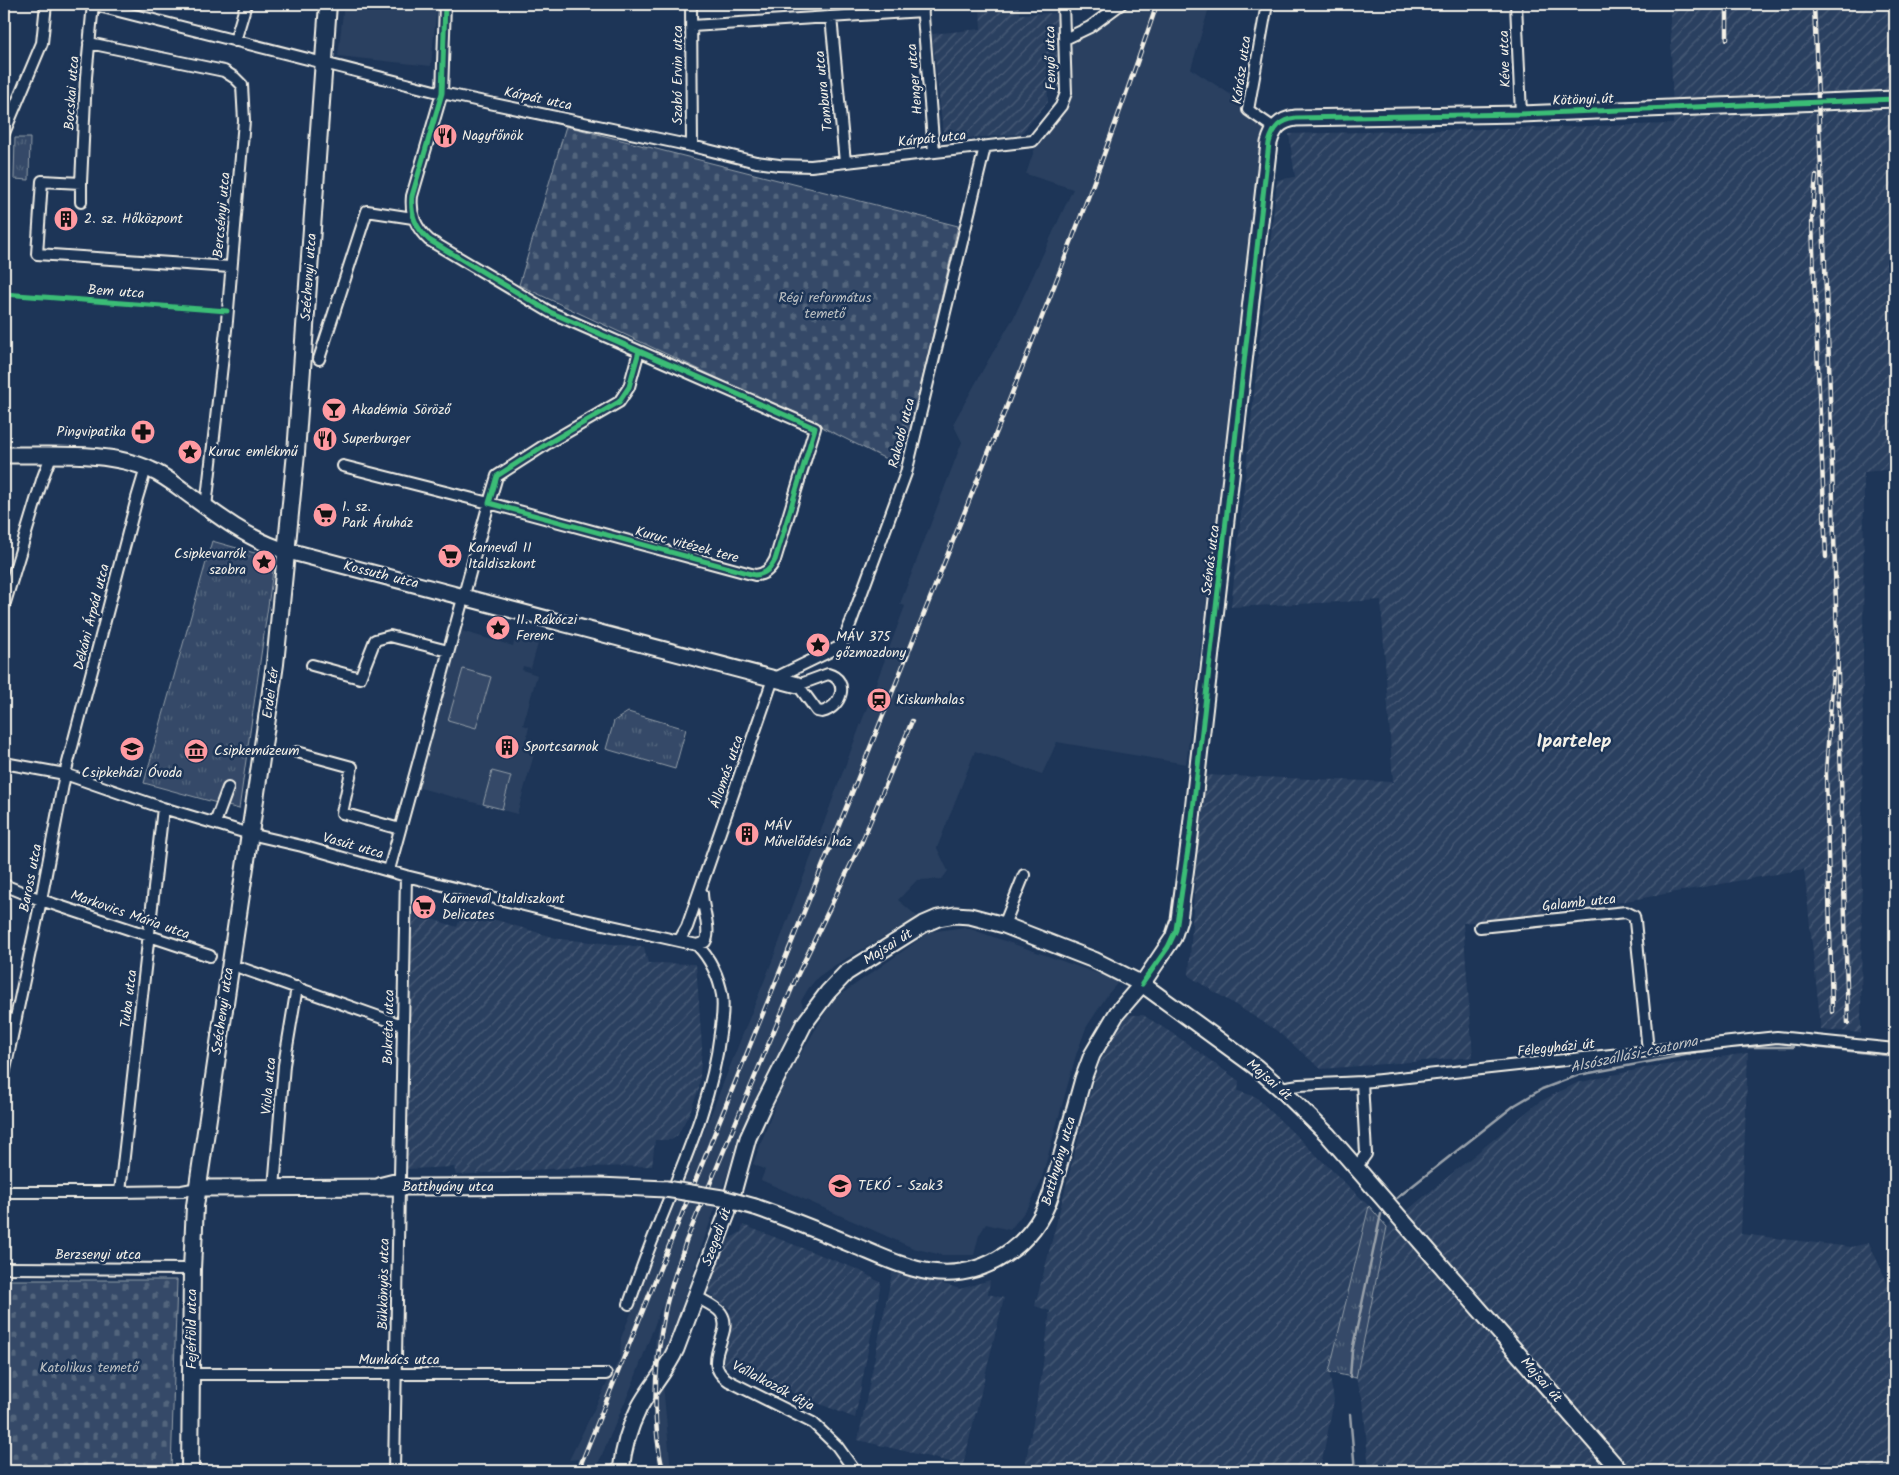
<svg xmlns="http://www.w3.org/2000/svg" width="1899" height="1475" font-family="Kalam,sans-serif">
<defs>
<pattern id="industrial-furrows" width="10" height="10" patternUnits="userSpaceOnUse" patternTransform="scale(1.25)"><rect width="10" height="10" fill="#2a4060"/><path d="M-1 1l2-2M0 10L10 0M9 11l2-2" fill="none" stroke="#4a5c77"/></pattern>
<pattern id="grass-tufts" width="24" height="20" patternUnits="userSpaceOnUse" patternTransform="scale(1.25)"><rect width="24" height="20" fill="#354a67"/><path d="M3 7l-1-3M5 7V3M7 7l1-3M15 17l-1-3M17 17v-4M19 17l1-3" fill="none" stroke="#53657d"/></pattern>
<pattern id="cemetery-stones" width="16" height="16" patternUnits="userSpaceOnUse" patternTransform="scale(1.25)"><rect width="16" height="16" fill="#354a67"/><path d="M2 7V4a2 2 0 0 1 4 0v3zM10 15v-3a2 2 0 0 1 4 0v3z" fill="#53657d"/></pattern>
</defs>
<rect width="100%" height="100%" fill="#1d3557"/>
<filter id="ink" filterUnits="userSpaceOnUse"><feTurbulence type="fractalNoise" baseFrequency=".02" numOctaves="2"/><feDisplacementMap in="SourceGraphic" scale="10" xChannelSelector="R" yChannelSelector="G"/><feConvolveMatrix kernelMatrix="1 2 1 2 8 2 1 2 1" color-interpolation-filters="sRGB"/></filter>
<g filter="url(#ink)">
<path fill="#2a4060" d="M344 4H437L431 66 338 56Z
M1128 4H1210L1191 69 1244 103 1242 113 1266 128 1186 764 1057 742 1042 774 975 751 937 848 948 871 942 879 917 880 898 900 918 917 832 967 818 977 808 989 801 1001 804 1010 742 1134 704 1239 667 1353 663 1384 671 1471H658L653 1406 655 1342 662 1305 633 1383 595 1471H574L579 1459 569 1460 620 1357 621 1338 771 964 905 606 900 604 962 442 953 424 989 359 1014 317 1073 189 1026 174 1035 148 1069 102 1072 94 1070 45 1113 19Z
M458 630 513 646 517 633 539 640 531 668 523 666 522 670 537 675 523 725 529 727 524 748 535 751 517 814 416 787Z
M965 927 1119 981 1108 994 1086 1028 1076 1055 1040 1184 1029 1206 1010 1230 986 1224 979 1235 974 1255H942L913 1248 761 1180 765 1170 753 1164 784 1082 833 1000 930 932Z"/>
<path fill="url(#industrial-furrows)" d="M980 4H1019L1020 14 1056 13 1058 59 1047 74 1048 102 1021 134 944 140 932 34 981 29Z
M1670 4H1895V469L1864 472 1861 1033 1821 1029 1804 869 1570 911 1463 923 1473 1057 1321 1069 1276 1030 1189 976 1201 775 1393 782 1381 600 1231 607 1277 180 1295 177 1289 134 1673 124Z
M463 910 559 939 644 947 648 963 696 964 702 1047 699 1089 689 1114 677 1136 671 1140H655L652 1166 579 1167 456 1175 454 1167 407 1169 410 912 457 927Z
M1127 1015H1143L1178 1037 1239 1081 1238 1091 1256 1097 1369 1206 1329 1372 1334 1400 1320 1471H1024L1041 1379 1050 1311 1035 1306 1088 1101 1098 1067 1112 1038Z
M1748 1053 1741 1234 1851 1247 1869 1243 1895 1299V1471H1369L1363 1400 1356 1378 1387 1227 1539 1102 1577 1083 1645 1068Z
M743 1225 859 1270 881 1283 855 1418 723 1365 731 1310 705 1290 722 1243 741 1232Z
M893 1268 960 1289 990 1280 988 1294 1004 1298 963 1465 858 1440Z"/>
<path fill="url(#grass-tufts)" stroke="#949ea8" d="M15 138H30L29 180 14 179Z
M212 541 269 557 274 564 239 809 144 783Z
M628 712 686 729 675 769 606 749 614 721Z
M1369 1206 1387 1227 1356 1378 1329 1372Z"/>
<path fill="url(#cemetery-stones)" stroke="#949ea8" d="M566 126 958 226 902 467 818 425 519 285Z
M4 1280H177L171 1471H4Z"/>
<path fill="#354a67" stroke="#949ea8" d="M463 669 491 677 476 728 448 720Z
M492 771 511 776 502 809 483 804Z"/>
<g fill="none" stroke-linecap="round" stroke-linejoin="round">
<path stroke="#9aa2ab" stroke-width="2.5" d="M1806 1046 1895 1056
M1397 1198 1515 1105 1542 1089 1579 1075 1728 1047H1793
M1350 1377 1352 1351 1381 1214
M1350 1414 1355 1471"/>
<defs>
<path id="street" d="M91 4 442 93 692 146 756 162 779 165 811 166 1033 141 1061 106 1066 93 1063 4
M93 4 86 77 81 183 42 181 37 254 230 267
M445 4 442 93 412 196C410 215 416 228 429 240L550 312 815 428 775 560C771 568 765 575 755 575L489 503 497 476 545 445 619 402 629 387 639 351
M691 4 692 146
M922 4 934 152
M1267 4 1248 110 1274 128
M1516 4 1521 114
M831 17 845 162
M692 26 923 11
M1065 39 1090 27 1121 4
M235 41 246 4
M89 43 224 71 235 78 242 85 244 121 227 321 206 507
M4 133 42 43 46 4
M81 202V183
M319 359 367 211 413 218
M343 466 489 503 389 870
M4 606 43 477 51 456
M312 665 360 678 375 640 390 636 448 651
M828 674C850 680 842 707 822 712L817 711 798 685Z
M297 752 352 767 342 813 400 829
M4 763 65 774 163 808 250 834 302 846 406 876 585 920 697 945 705 942C712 932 702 907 702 893
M215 823 228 788
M4 885 41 900 210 956
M1004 925 1024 875
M1480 927 1626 912 1634 916 1635 921 1648 1051
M679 941 687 927 773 679 841 646 851 622 906 473 985 147
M241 968 402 1025
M4 1074 41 900 65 774 137 498 146 468
M1280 1088 1299 1085 1362 1082 1777 1037 1895 1049
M1356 1168 1366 1154 1362 1082
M380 1183 400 1178 406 876
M274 1188 284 1065 297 987
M4 1192H120L182 1191 198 1188
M120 1192 163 808
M4 1268 192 1269
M695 1296C703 1301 716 1306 721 1313 736 1334 697 1361 729 1381L813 1423 837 1446 855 1471
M629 1304C637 1281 645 1258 654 1236 680 1170 712 1104 720 1033 722 1021 724 1008 722 995 719 977 710 958 697 945
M192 1374H606
M394 1471 399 1188"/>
<path id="secondary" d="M4 455C49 456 110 450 151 470 167 477 181 489 195 499 221 518 247 537 277 548L798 685
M198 1188 599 1186 666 1189
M755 1207C790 1219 824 1233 858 1247 882 1257 905 1268 930 1272 985 1280 1035 1244 1051 1194L1083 1079 1092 1055 1117 1013 1142 984 1173 938 1179 920 1190 836 1269 143C1273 128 1280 120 1296 118L1521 114 1895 99
M621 1471C623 1449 629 1428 639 1408 650 1387 667 1370 676 1349L727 1214 748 1138 763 1105 804 1024 828 992 846 973 924 924 938 918 955 915 970 916 1004 925 1094 960 1142 984 1256 1067 1280 1088 1327 1134 1620 1471"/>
<path id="primary" d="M190 1471 192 1269 195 1206 275 664 296 453 328 4"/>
</defs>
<use href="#street" stroke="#f4f1e8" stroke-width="14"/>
<use href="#secondary" stroke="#f4f1e8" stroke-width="19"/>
<use href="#primary" stroke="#f4f1e8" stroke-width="20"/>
<use href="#street" stroke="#1d3557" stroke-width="10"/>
<use href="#secondary" stroke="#1d3557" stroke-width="15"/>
<use href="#primary" stroke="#1d3557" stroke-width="16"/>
<defs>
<path id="rail" d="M1727 4V39
M1814 4 1829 362 1848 1023
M1816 176 1812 219 1813 250 1826 557
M1832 1012 1826 773 1833 672
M578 1471C696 1180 814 888 931 596 1009 400 1090 204 1157 4
M663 1471C651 1420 655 1362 665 1311 670 1287 679 1264 686 1241L797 976 863 839 912 721"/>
</defs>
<use href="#rail" stroke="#f4f1e8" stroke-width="4.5"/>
<use href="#rail" stroke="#1d3557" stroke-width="2.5" stroke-dasharray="8" stroke-linecap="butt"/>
<defs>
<path id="secondary-bridge" d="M666 1189 722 1198 755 1207"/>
</defs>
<use href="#secondary-bridge" stroke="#f4f1e8" stroke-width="19" stroke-linecap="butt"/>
<use href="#secondary-bridge" stroke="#1d3557" stroke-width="15"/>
<defs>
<path id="cycleway" d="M445 4 442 93 412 196C410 215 416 228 429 240L550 312 815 428 775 560C771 568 765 575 755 575L489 503 497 476 545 445 619 402 629 387 639 351
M4 294 227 311
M1142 984 1168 947 1176 930 1190 836 1269 143C1273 128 1280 120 1296 118L1521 114 1895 99"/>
</defs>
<use href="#cycleway" stroke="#1d3557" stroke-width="8"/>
<use href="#cycleway" stroke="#3abd76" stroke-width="5"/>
</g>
</g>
<defs>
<symbol id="restaurant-disc" viewBox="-11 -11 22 22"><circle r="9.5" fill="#ff9aa2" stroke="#1d3557"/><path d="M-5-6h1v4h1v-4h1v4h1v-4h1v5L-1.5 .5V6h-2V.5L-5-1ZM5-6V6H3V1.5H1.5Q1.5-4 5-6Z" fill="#111"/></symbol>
<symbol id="building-disc" viewBox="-11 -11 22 22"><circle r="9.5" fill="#ff9aa2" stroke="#1d3557"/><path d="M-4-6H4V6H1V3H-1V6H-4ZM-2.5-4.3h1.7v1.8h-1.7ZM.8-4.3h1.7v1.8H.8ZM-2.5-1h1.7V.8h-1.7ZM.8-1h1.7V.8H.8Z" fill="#111"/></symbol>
<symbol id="bar-disc" viewBox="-11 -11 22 22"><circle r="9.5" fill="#ff9aa2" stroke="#1d3557"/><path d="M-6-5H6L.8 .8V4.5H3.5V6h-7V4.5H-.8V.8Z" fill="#111"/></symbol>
<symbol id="pharmacy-disc" viewBox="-11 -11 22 22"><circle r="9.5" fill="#ff9aa2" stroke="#1d3557"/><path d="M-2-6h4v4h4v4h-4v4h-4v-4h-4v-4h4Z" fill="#111"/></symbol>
<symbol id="sight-disc" viewBox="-11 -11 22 22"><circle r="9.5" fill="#ff9aa2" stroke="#1d3557"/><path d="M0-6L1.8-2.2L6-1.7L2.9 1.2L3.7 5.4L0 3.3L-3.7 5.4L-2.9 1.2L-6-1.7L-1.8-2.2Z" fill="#111"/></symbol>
<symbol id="supermarket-disc" viewBox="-11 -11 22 22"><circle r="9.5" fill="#ff9aa2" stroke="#1d3557"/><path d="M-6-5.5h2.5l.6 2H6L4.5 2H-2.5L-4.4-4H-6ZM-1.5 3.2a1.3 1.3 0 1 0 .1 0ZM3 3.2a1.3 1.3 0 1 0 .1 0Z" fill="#111"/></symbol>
<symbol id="station-disc" viewBox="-11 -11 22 22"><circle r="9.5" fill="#ff9aa2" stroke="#1d3557"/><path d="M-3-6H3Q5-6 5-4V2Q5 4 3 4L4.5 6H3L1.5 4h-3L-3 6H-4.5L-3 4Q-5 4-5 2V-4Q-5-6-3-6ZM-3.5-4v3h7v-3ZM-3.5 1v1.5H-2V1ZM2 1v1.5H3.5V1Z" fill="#111"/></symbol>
<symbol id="school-disc" viewBox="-11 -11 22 22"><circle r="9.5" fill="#ff9aa2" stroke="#1d3557"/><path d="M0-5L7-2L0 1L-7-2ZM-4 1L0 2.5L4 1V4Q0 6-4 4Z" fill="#111"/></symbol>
<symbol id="museum-disc" viewBox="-11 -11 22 22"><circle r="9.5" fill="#ff9aa2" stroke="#1d3557"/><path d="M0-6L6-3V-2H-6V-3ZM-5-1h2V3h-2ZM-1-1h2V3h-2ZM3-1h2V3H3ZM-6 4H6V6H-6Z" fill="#111"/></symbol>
</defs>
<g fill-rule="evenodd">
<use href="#restaurant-disc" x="431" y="122" width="28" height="28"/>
<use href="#building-disc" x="52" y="205" width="28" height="28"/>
<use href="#bar-disc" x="320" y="396" width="28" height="28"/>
<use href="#pharmacy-disc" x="129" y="418" width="28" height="28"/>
<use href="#restaurant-disc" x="311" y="425" width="28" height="28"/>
<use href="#sight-disc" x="176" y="438" width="28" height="28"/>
<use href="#supermarket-disc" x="311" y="501" width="28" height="28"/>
<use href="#supermarket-disc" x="436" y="542" width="28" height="28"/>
<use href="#sight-disc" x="250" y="548" width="28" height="28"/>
<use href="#sight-disc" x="484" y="614" width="28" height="28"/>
<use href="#sight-disc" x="804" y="631" width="28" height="28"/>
<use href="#station-disc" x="865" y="686" width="28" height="28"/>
<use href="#building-disc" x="493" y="733" width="28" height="28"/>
<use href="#school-disc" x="118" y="735" width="28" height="28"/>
<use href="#museum-disc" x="182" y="737" width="28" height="28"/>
<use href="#building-disc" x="733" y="820" width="28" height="28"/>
<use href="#supermarket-disc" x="410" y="893" width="28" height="28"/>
<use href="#school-disc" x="826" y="1172" width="28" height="28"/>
</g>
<g text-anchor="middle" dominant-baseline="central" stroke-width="5" stroke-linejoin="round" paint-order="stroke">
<g font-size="14" fill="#f4f1e8" stroke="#1d3557">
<text transform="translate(1051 58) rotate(-91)">Fenyő utca</text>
<text transform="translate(1505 59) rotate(-92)">Kéve utca</text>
<text transform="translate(1242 70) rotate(-82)">Kárász utca</text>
<text transform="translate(678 75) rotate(-90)">Szabó Ervin utca</text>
<text transform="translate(915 79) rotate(-95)">Henger utca</text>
<text transform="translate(824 91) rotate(-96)">Tambura utca</text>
<text transform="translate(72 93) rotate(-86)">Bocskai utca</text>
<text transform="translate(538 99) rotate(12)">Kárpát utca</text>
<text transform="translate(1583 100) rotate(-2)">Kötönyi út</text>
<text transform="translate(932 139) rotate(-6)">Kárpát utca</text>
<text transform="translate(222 215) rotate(-85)">Bercsényi utca</text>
<text transform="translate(309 277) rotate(-86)">Széchenyi utca</text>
<text transform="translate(116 292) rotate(4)">Bem utca</text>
<text transform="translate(902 433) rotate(-76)">Rakodó utca</text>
<text transform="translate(687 545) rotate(15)">Kuruc vitézek tere</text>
<text transform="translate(1211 560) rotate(-83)">Szénás utca</text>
<text transform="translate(381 575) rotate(14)">Kossuth utca</text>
<text transform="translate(92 617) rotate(-76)">Dékáni Árpád utca</text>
<text transform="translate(271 693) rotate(-82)">Erdei tér</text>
<text transform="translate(727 772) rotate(-71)">Állomás utca</text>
<text transform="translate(353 846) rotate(16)">Vasút utca</text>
<text transform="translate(31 878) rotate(-79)">Baross utca</text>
<text transform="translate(1579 903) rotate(-6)">Galamb utca</text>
<text transform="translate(130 915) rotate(19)">Markovics Mária utca</text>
<text transform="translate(888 947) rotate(-32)">Majsai út</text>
<text transform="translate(129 999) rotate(-83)">Tuba utca</text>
<text transform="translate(223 1011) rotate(-82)">Széchenyi utca</text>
<text transform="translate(389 1027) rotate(-89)">Bokréta utca</text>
<text transform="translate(1556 1048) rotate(-6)">Félegyházi út</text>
<text transform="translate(1269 1080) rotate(41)">Majsai út</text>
<text transform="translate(269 1086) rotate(-85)">Viola utca</text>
<text transform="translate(1059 1161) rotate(-74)">Batthyány utca</text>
<text x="448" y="1187">Batthyány utca</text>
<text transform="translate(717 1237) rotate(-70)">Szegedi út</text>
<text x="98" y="1255">Berzsenyi utca</text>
<text transform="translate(384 1284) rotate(-89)">Bükkönyös utca</text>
<text transform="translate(192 1329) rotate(-90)">Fejérföld utca</text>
<text x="399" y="1360">Munkács utca</text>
<text transform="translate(1541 1380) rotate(49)">Majsai út</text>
<text transform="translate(773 1386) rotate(28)">Vállalkozók útja</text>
</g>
<g font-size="14" fill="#f4f1e8" stroke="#1d3557" text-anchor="start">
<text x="462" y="136">Nagyfőnök</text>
<text x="84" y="219">2. sz. Hőközpont</text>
<text x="352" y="410">Akadémia Söröző</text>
<text x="126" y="432" text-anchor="end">Pingvipatika</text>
<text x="342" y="439">Superburger</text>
<text x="208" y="452">Kuruc emlékmű</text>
<text x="342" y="507">1. sz.<tspan x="342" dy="16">Park Áruház</tspan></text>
<text x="468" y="548">Karnevál II<tspan x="468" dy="16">Italdiszkont</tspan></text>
<text x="246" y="554" text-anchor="end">Csipkevarrók<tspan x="246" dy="16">szobra</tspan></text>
<text x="516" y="620">II. Rákóczi<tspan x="516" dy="16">Ferenc</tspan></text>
<text x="836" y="637">MÁV 375<tspan x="836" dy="16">gőzmozdony</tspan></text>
<text x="896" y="700">Kiskunhalas</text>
<text x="524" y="747">Sportcsarnok</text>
<text x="214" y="751">Csipkemúzeum</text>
<text x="132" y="773" text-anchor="middle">Csipkeházi Óvoda</text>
<text x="764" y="826">MÁV<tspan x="764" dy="16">Művelődési ház</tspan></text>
<text x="442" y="899">Karnevál Italdiszkont<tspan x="442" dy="16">Delicates</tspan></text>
<text x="858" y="1186">TEKÓ - Szak3</text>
</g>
<g font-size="14" fill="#bbbfc1" stroke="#1d3557">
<text x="825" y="298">Régi református<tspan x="825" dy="16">temető</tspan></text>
<text x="89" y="1368">Katolikus temető</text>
</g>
<g font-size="15" font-style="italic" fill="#c0c3c4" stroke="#1d3557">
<text transform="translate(1634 1055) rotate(-12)">Alsószállási-csatorna</text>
</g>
<g font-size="19" font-weight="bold" fill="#f4f1e8" stroke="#1d3557">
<text x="1574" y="742">Ipartelep</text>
</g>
</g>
<rect width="1899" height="1475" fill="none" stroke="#1d3557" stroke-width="20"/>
<rect x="10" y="10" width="1879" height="1455" fill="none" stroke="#f4f1e8" stroke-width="2" filter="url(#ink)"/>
</svg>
